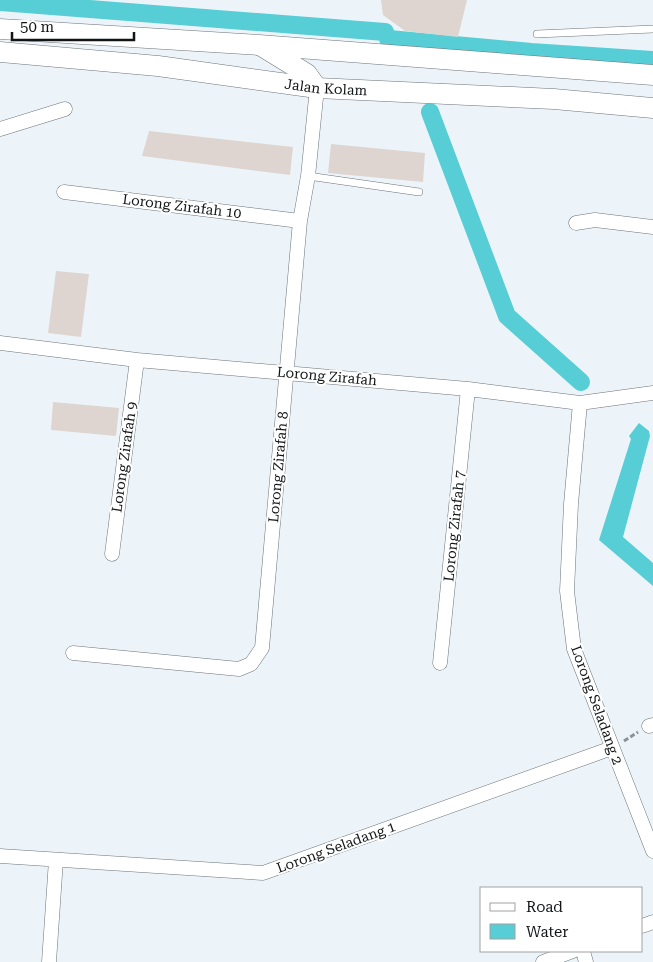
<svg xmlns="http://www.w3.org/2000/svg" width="653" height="962" font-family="'Roboto Serif',serif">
<rect width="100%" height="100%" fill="#ecf4fa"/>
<path fill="#57cdd5" d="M639 423 649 431 650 436 623 537 653 563V586L599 540 631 439 629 436Z"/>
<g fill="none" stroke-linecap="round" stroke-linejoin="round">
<path stroke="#57cdd5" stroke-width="18" d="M0 2 385 32 390 43
M389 39 531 52 653 60
M430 112 507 316 581 382"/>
</g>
<path fill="#ded5d0" d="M381 0H467L458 37 405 31 383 15Z
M149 131 293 147 290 175 142 156Z
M331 144 425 153 423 182 328 173Z
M56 271 89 274 81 337 48 333Z
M53 402 119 408 116 436 51 430Z"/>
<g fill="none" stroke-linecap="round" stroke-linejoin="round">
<defs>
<path id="service" d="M537 34 653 29
M308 176 419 192"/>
<path id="minor" d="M0 129 65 109
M64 192 300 221
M576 223 595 220 653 227
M0 343 137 360 468 389 580 403 653 393
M580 403 571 504 567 591 574 649 653 851
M112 554 137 360
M73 653 239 669 251 664 262 648 300 221 308 176 317 88
M440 663 468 389
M649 726 653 725
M0 856 263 873 612 748
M642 926 653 922
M583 951 586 962
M49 962 56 860
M543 962 573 951"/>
<g id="secondary">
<path d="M0 29 259 45 653 75"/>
<path d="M263 47 307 74 317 88"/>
<path id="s1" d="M0 52 158 66 317 88 554 99 653 108"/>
</g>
</defs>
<use href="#service" stroke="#6d7479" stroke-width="8"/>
<use href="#minor" stroke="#6d7479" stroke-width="15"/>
<use href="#secondary" stroke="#6d7479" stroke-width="21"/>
<path stroke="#8b9195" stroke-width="3" stroke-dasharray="5 2.5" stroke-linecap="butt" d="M624 741 638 732"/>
<use href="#service" stroke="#fff" stroke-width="7"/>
<use href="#minor" stroke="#fff" stroke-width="14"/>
<use href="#secondary" stroke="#fff" stroke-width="20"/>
</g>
<g text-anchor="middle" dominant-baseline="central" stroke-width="4" stroke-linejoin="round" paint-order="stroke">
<g font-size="14" fill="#121517" stroke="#fff">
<text stroke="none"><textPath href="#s1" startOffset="328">Jalan Kolam</textPath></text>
<text transform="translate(182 206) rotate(7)">Lorong Zirafah 10</text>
<text transform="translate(327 376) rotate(5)">Lorong Zirafah</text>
<text transform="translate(124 457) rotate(-82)">Lorong Zirafah 9</text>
<text transform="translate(278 467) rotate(-85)">Lorong Zirafah 8</text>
<text transform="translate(454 526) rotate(-84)">Lorong Zirafah 7</text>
<text transform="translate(597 705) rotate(70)">Lorong Seladang 2</text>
<text transform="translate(336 847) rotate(-20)">Lorong Seladang 1</text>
</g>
</g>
<rect x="480" y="887" width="162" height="65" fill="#ffffff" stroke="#a0a1a2"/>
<rect x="490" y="903" width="25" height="8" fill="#ffffff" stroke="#a0a1a2"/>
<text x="526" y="912" font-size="15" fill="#121517">Road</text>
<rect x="490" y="924" width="25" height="15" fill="#57cdd5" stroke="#a0a1a2"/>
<text x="526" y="937" font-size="15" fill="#121517">Water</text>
<path d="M12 32v8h122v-8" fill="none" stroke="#121517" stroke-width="2.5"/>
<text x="20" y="32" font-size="15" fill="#121517" stroke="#ffffff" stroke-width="4" paint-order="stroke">50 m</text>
</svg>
